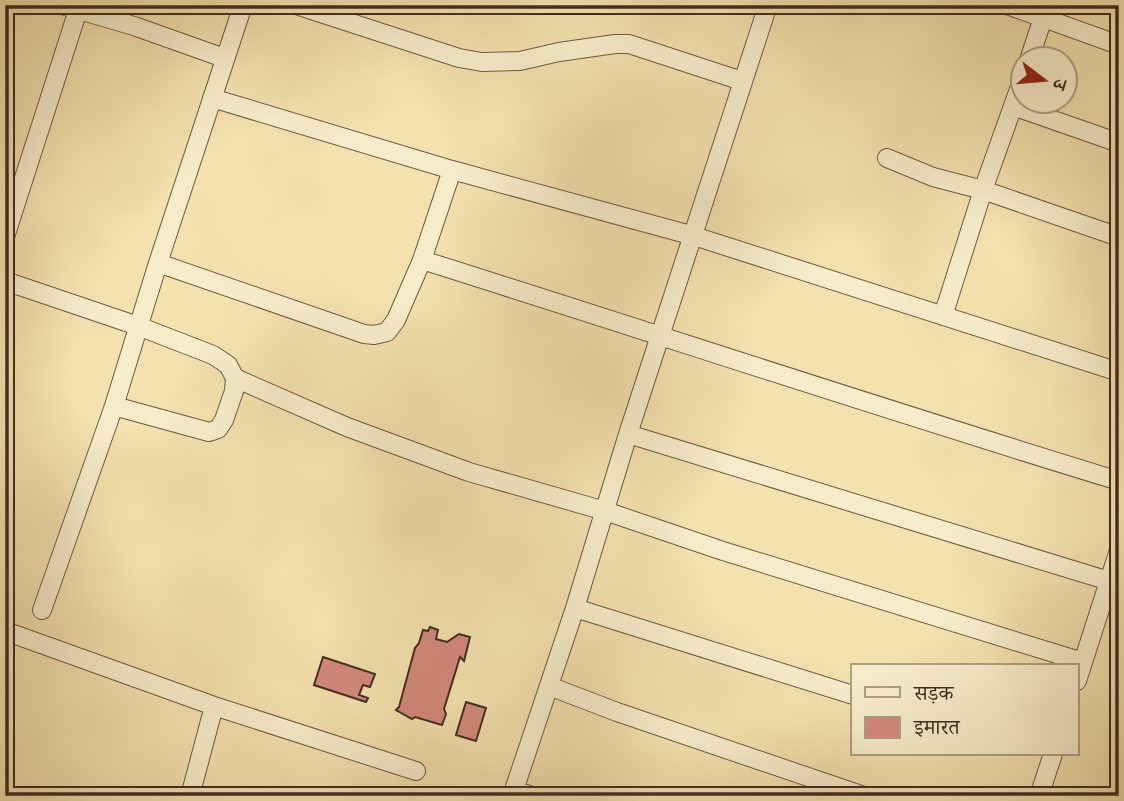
<svg xmlns="http://www.w3.org/2000/svg" width="1124" height="801" font-family="Cardo,'Noto Serif Devanagari',serif">
<rect width="100%" height="100%" fill="#f3e1ae"/>
<filter id="stains"><feTurbulence type="fractalNoise" baseFrequency=".00286" numOctaves="4"/><feColorMatrix values="0 0 0 0 .2 0 0 0 0 .09 0 0 0 0 .02 0 0 0 .5 -.17"/></filter>
<radialGradient id="worn" r=".72"><stop offset=".6" stop-color="#630" stop-opacity="0"/><stop offset="1" stop-color="#630" stop-opacity=".3"/></radialGradient>
<path fill="#d4897c" stroke="#422c20" stroke-width="2" d="M430 627 438 630 436 639 447 642 459 634 470 637 464 661 460 657 444 709 446 714 442 725 415 717 412 719 396 710 399 707 415 648 419 643 423 630 428 631Z
M323 657 375 674 370 687 363 685 359 695 368 698 366 702 314 685Z
M466 702 486 708 476 741 456 735Z"/>
<g fill="none" stroke-linecap="round" stroke-linejoin="round">
<defs>
<path id="minor" d="M62 5 134 26 224 58
M296 5 459 58 482 62 520 61 559 52 615 44H629L742 81
M1007 5 1119 45
M1029 60 1043 18
M212 98 452 170 694 236 1119 372
M1013 106 1119 143
M887 158 933 177 983 190 1119 237
M5 237 78 10
M422 260C654 333 886 410 1119 481
M158 263 364 334 374 335 387 332 396 320 422 260 452 170
M5 281 138 326 213 355 228 365 235 378 234 391 224 420 218 429 209 432 114 406
M943 316 983 190 1023 78
M235 378 347 427 469 472 605 511 723 551 1083 662
M628 434 1109 581
M575 608 853 695
M42 610 114 406 158 263 243 5
M5 631 214 706 190 796
M1077 681 1119 550
M549 686 617 712 864 796
M214 706 416 771
M514 790 532 796
M512 796 575 608 628 434 768 5
M1039 796 1053 754"/>
</defs>
<use href="#minor" stroke="#6e5944" stroke-width="20"/>
<use href="#minor" stroke="#f7ecca" stroke-width="18"/>
</g>
<rect width="1124" height="801" fill="none" stroke="#f3e1ae" stroke-width="28"/>
<rect x="7" y="7" width="1110" height="787" fill="none" stroke="#422c20" stroke-width="3.5"/>
<rect x="14" y="14" width="1096" height="773" fill="none" stroke="#422c20" stroke-width="2"/>
<rect x="851" y="664" width="228" height="91" fill="#f7ecca" stroke="#af9f86" stroke-width="2"/>
<rect x="865" y="687" width="35" height="10" fill="#f7ecca" stroke="#af9f86" stroke-width="2"/>
<text x="914" y="700" font-size="21" fill="#422c20">सड़क</text>
<rect x="865" y="717" width="35" height="21" fill="#d4897c" stroke="#af9f86" stroke-width="2"/>
<text x="914" y="734" font-size="21" fill="#422c20">इमारत</text>
<g transform="translate(1044 80) rotate(106)"><circle r="33" fill="#f7ecca" stroke="#af9f86" stroke-width="2"/>
<path d="M0-5L12 26L0 18L-12 26Z" fill="#8f2418"/>
<text y="-10" font-size="19" font-weight="bold" text-anchor="middle" fill="#422c20">उ</text>
</g>
<rect width="100%" height="100%" filter="url(#stains)"/>
<rect width="100%" height="100%" fill="url(#worn)"/>
</svg>
